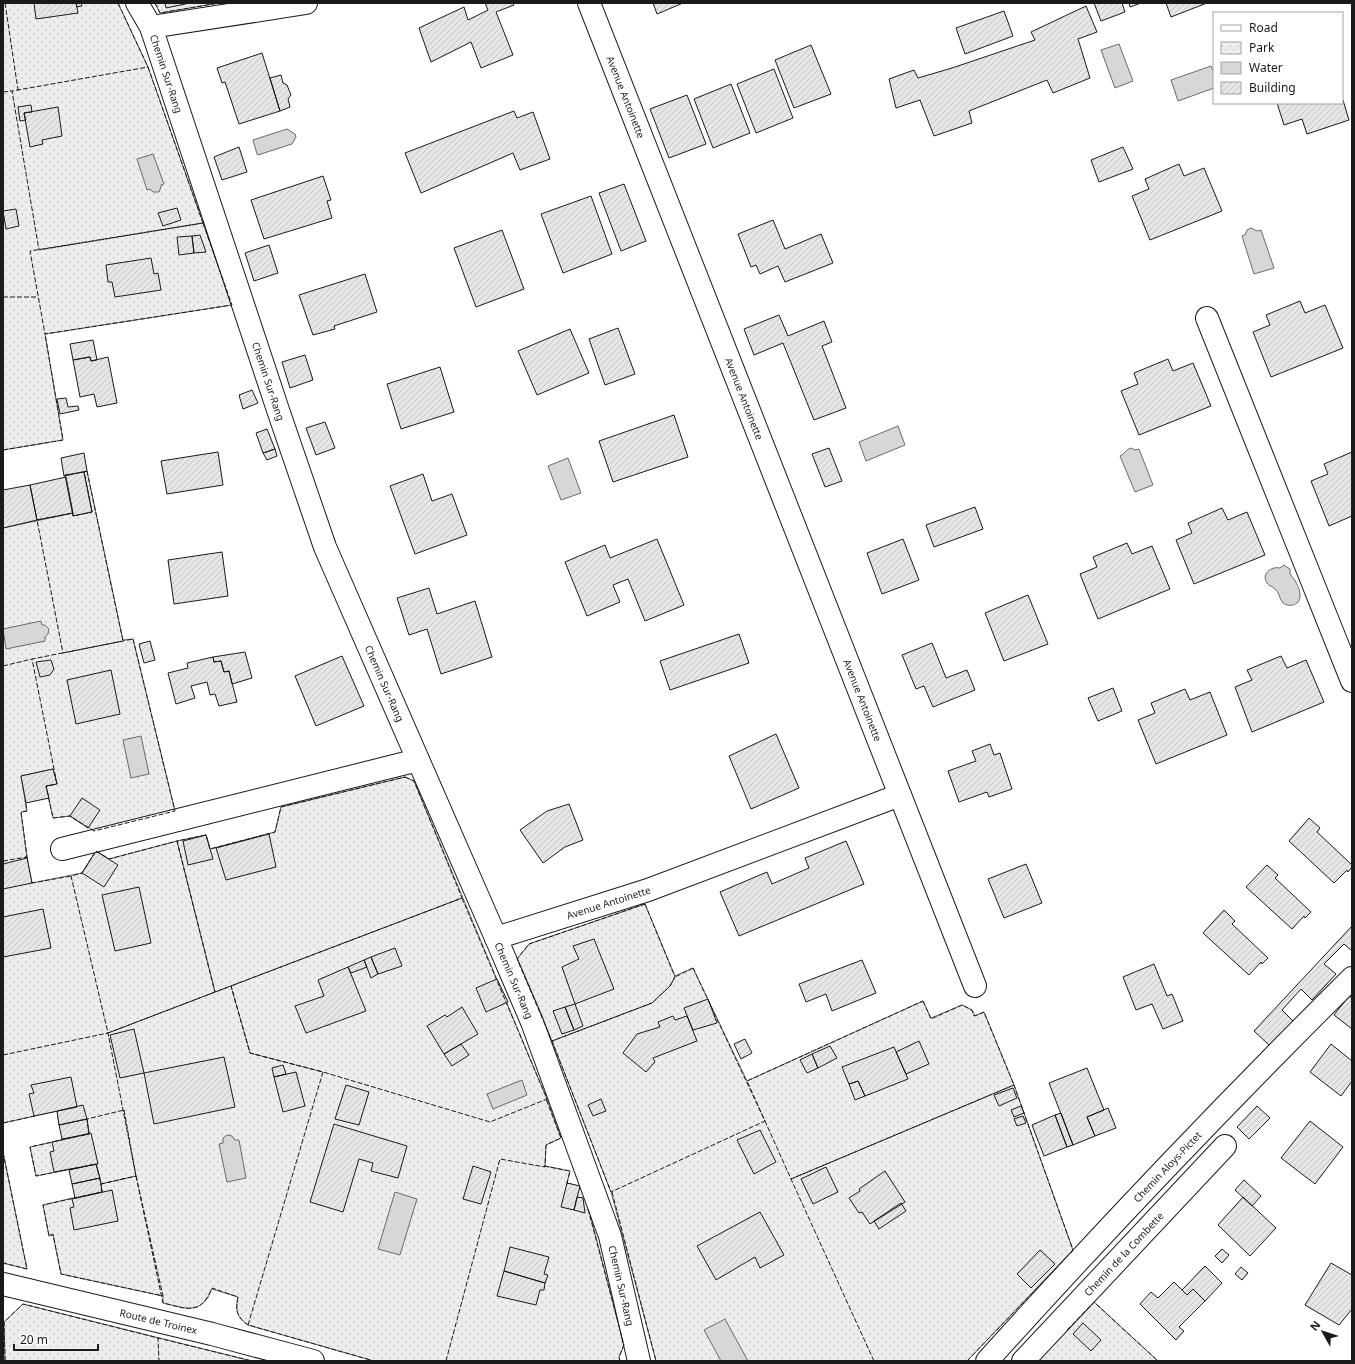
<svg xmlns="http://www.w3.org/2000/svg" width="1355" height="1364" font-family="'Noto Sans',sans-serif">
<defs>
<pattern id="park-dots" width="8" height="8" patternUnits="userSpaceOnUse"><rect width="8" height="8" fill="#ededed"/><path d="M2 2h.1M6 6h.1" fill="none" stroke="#cbcbcb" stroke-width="1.8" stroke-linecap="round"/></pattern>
<pattern id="building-hatch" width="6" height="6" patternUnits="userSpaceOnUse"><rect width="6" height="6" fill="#e6e6e6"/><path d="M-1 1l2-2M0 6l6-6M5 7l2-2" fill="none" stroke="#c5c5c5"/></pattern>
</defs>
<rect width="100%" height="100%" fill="#fff"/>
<path fill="url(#park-dots)" stroke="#6a6a6a" d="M3 3H118L148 67 232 305 45 334 63 440 3 450Z
M155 3H219L160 13Z
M87 471 123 640 133 639 175 811 94 831 70 816 53 818 46 786 57 784 53 769 21 776 27 811 21 812 27 857 32 883 82 873 96 851 109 859 177 841 206 835 210 849 275 832 281 807 405 777 414 781 547 1099 561 1138 546 1145 545 1166 570 1171 567 1183 583 1187 624 1345 619 1357 620 1361H374L248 1325C237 1317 235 1311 238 1297L212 1289C210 1292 209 1297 206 1300 195 1314 178 1306 163 1303V1296L61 1274 53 1235 49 1236 43 1205 102 1191 96 1164 36 1176 30 1147 89 1134 86 1119 59 1125 57 1111 3 1123V528L73 513 92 512 84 472Z
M645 904 675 976 693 968 747 1081 923 1001 931 1018 962 1005 972 1010 975 1016 984 1012 1014 1085 1073 1250 967 1361H656L611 1192 552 1041 517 959 529 944Z
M3 1152 27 1269 3 1263Z
M1094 1302 1158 1361H1037Z
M23 1304 252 1361H5L4 1322Z"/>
<path fill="#d7d7d7" stroke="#6a6a6a" d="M1119 44 1133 81 1115 88 1101 50Z
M1211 66 1213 71H1214V88L1178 101 1171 80Z
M287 129 295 134 296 137 292 144 258 155 257 154 253 140Z
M153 154 164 184 161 185V187L159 192H153L150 189 147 190 137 159Z
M1251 228 1257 231 1261 230 1274 268 1254 274 1242 236 1245 235 1247 230Z
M898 426 905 445 866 461 859 442Z
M1131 448 1135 450 1139 449 1153 485 1135 492 1120 456C1125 454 1126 449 1131 448Z
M568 458 581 493 561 500 548 466Z
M1284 565 1290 569V574C1295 580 1299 586 1300 594 1301 605 1290 608 1283 603 1279 598 1279 592 1275 589 1272 586 1269 586 1267 583 1261 574 1271 566 1280 568Z
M41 621 42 625H45L49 629 48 634 45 637V641L6 649 3 629Z
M141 736 149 774 131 778 123 740Z
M522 1080 527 1095 493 1109 487 1094Z
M227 1135 232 1136 235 1140H239L246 1178 227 1182 219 1144 223 1143V1138Z
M395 1192 417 1199 400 1255 378 1249Z
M725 1319 748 1361H721L704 1330Z"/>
<path fill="url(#building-hatch)" stroke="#1a1a1a" d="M34 3H76L78 13 36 19Z
M76 3H81L82 6 77 7Z
M165 3H190L166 8Z
M485 3H513L514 5 496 12 513 55 481 68 471 42 431 62 419 28 464 7 468 20 488 10Z
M653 3H683L657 14Z
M1094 3H1122L1125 12 1101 21Z
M1129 3H1141L1130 7Z
M1166 3H1207L1171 17Z
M1086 6 1097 32 1078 39 1090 78 1053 93 1047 80 969 111 972 123 934 136 920 100 896 108 889 79 914 70 918 78 952 68 1035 40 1031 32Z
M1004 11 1013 36 965 54 956 28Z
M811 45 831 94 794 108 775 60Z
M262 53 280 111 239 124 225 82 222 83 217 68Z
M774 69 793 118 756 133 737 84Z
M281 75 283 83 287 85 291 95 288 99 290 107 280 111 270 78Z
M731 84 750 133 713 148 694 99Z
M687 95 706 144 669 158 650 109Z
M1342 97 1349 120 1307 134 1302 119 1284 125 1277 103H1342Z
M31 105 32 112 24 113 26 120 20 121 18 107Z
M58 107 62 136 42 140 43 144 30 147 24 113Z
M514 111 517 118 533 112 550 159 520 170 513 153 421 193 405 153Z
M239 147 247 172 222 180 214 157Z
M1123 147 1133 169 1099 182 1091 160Z
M1179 164 1184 176 1204 168 1222 211 1150 240 1132 196 1149 189 1145 179Z
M323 176 331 200 327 201 332 218 264 239 251 200Z
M624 184 646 241 621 251 599 193Z
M591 196 612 254 563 273 541 214Z
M177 208 181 220 163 226 158 213Z
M16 209 19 226 6 229 3 211Z
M773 220 785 249 821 234 833 263 785 282 778 266 760 274 756 265 751 267 738 234Z
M502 230 524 289 476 307 454 248Z
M200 235 206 252 194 253 192 236Z
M192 236 194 253 179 255 177 237Z
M269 245 278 273 254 281 245 253Z
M151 258 154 274 158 273 161 290 115 297 112 282H108L106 265Z
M365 274 377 312 334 326 335 329 313 335 299 295Z
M1300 301 1305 313 1325 305 1343 348 1271 377 1253 332 1270 325 1266 315Z
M779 315 788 336 824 321 832 342 822 346 846 408 814 420 783 343 754 355 744 329Z
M618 328 635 374 605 385 589 339Z
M570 329 589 373 537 395 518 351Z
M93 340 97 360 91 361 90 357 73 360 70 344Z
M305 355 313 380 290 388 282 362Z
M90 357 91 361 108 357 117 403 97 407 94 394 80 397 73 360Z
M1168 359 1173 371 1193 363 1211 406 1139 435 1121 391 1138 384 1134 373Z
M440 367 454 412 401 429 387 384Z
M252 390 258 403 243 409 239 395Z
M66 398 68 407 78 406 79 410 60 414 57 399Z
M674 415 688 457 613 482 599 441Z
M325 422 335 448 316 455 306 428Z
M267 429 275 449 263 453 256 433Z
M829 448 842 481 825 487 812 454Z
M275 449 277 456 267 460 263 453Z
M218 452 223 485 167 494 161 461Z
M1352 452V516L1329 526 1311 481 1328 474 1324 464Z
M84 453 87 471 64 476 61 458Z
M84 472 92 512 73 516 65 475Z
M423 474 432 501 452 494 467 535 415 554 390 486Z
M66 477 73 513 37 520 30 485Z
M30 485 37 520 3 528V490Z
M975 507 983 529 934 547 926 525Z
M1222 508 1228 520 1247 512 1265 555 1194 584 1176 540 1192 533 1188 523Z
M657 539 684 605 645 621 628 579 613 585 620 602 587 616 565 562 605 545 610 558Z
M903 539 919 580 882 594 867 553Z
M1127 543 1132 554 1152 546 1170 589 1098 619 1080 574 1097 567 1093 557Z
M222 552 228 596 174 604 168 560Z
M429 588 437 614 475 601 492 657 441 674 427 629 409 635 397 598Z
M1028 595 1048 644 1004 661 985 613Z
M739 634 749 663 670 690 660 661Z
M150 641 155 660 144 663 139 644Z
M932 643 946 678 967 670 975 690 933 707 924 686 916 689 902 655Z
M245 652 252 678 232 684 229 671 224 672 221 661 214 662 213 657Z
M342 656 364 706 316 726 295 676Z
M1281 656 1287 668 1306 660 1324 702 1252 732 1235 687 1252 680 1247 670Z
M213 657 214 662 221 661 224 672 229 671 237 702 219 706 215 694 210 695 207 682 191 686 195 698 176 704 168 673 188 668 187 663Z
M51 660 54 669 50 675 40 677 36 662Z
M111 670 120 714 76 724 67 680Z
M1113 688 1122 711 1098 721 1088 698Z
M1185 689 1190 700 1210 692 1227 735 1156 764 1138 720 1155 713 1151 703Z
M776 734 799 788 751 809 729 756Z
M990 744 994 755 1000 753 1012 789 989 797 987 792 959 802 948 771 976 761 972 751Z
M53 769 57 784 46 786 49 798 26 803 21 776Z
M82 798 100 810 88 828 70 816Z
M569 804 583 840 565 847 543 863 520 830 547 811Z
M1309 818 1320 828 1317 832 1352 865V867L1348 872 1347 870 1334 883 1289 841Z
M269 834 276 867 226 880 216 848Z
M206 835 213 859 188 865 183 841Z
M846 841 864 884 739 936 720 892 767 872 772 884 809 868 805 858Z
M96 851 118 865 104 887 82 873Z
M27 858 32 883 3 889V864Z
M1026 864 1042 903 1004 918 988 879Z
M1267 865 1278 875 1275 878 1311 912 1305 918 1304 916 1292 929 1246 887Z
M139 887 151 943 115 951 102 895Z
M43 909 51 948 3 957V917Z
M1224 910 1235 921 1232 924 1268 958 1262 964 1261 962 1249 975 1203 933Z
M1352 926V951L1344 944 1324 964 1336 974 1312 1000 1301 989 1282 1010 1293 1021 1270 1046 1254 1031Z
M594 939 614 989 575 1004 562 967 579 959 573 946Z
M395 948 402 966 378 974 371 957Z
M371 957 378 974 371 978 364 960Z
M364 960 367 967 351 973 348 967Z
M862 960 876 993 832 1011 826 994 806 1002 799 984Z
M1154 964 1167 996 1172 994 1183 1021 1163 1029 1152 1004 1136 1010 1123 977Z
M348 967 366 1011 306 1033 295 1006 324 996 318 980Z
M497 979 508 1002 486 1012 476 988Z
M1349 996 1352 998V1029L1334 1015Z
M708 999 717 1023 693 1030 684 1008Z
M575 1004 583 1026 574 1030 565 1007Z
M462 1007 478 1034 444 1054 427 1026 445 1015 447 1017Z
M565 1007 574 1030 562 1034 553 1011Z
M673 1016 675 1020 687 1016 697 1041 653 1058 655 1062 646 1072 623 1053 637 1034 660 1027 658 1022Z
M134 1029 144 1073 120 1078 110 1035Z
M745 1039 752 1053 741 1059 734 1044Z
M919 1041 929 1064 906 1074 896 1052Z
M461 1044 469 1055 452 1066 444 1054Z
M1331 1044 1352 1061V1081L1341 1096 1310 1072Z
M830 1046 837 1058 818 1068 812 1054Z
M894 1047 908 1079 865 1096 858 1081 849 1084 842 1067Z
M812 1054 818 1068 807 1073 800 1060Z
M224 1057 235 1107 154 1124 144 1073Z
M283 1065 286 1074 274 1077 272 1068Z
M1087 1068 1104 1110 1087 1117 1095 1136 1073 1145 1049 1083Z
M296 1072 305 1106 283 1112 274 1077Z
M71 1077 77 1107 34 1116 29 1094 34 1093 31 1085Z
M858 1081 865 1096 855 1100 849 1084Z
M346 1085 369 1092 359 1125 335 1119Z
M1013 1088 1017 1098 999 1106 994 1095Z
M601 1099 606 1111 593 1116 588 1105Z
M83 1105 87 1119 59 1125 57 1111Z
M1021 1106 1024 1113 1014 1117 1011 1110Z
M1257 1106 1270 1118 1249 1139 1237 1127Z
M1108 1108 1116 1128 1095 1136 1087 1117Z
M1061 1113 1073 1145 1067 1147 1055 1115Z
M1055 1115 1067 1147 1044 1156 1032 1125Z
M1023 1116 1026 1123 1017 1126 1014 1119Z
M87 1119 89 1134 62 1139 59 1125Z
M1310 1121 1343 1147 1315 1184 1281 1158Z
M334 1124 407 1146 398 1178 371 1171 373 1163 359 1159 343 1212 310 1202Z
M760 1130 776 1162 754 1174 737 1140Z
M91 1133 98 1164 54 1172 50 1152 54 1151 52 1142Z
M96 1164 100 1178 72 1184 69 1170Z
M473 1166 491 1172 481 1204 463 1199Z
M826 1167 838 1192 813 1204 801 1179Z
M885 1171 905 1202 870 1224 862 1212 859 1213 849 1198 860 1191 859 1189Z
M100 1178 102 1192 75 1198 72 1184Z
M1244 1180 1261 1196 1252 1206 1235 1190Z
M567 1183 580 1186 574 1210 561 1207Z
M112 1190 118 1221 74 1230 70 1208 74 1207 72 1199Z
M577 1197 583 1198 585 1213 574 1210Z
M1243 1197 1276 1228 1250 1256 1218 1225Z
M901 1203 906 1211 879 1229 874 1221Z
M760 1212 784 1255 760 1268 755 1257 716 1280 697 1246Z
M510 1247 549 1257 544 1274 548 1275 545 1283 504 1271Z
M1222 1249 1229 1255 1222 1263 1215 1256Z
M1040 1250 1055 1264 1031 1288 1017 1274Z
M1331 1263 1352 1275V1309L1339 1325 1305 1305Z
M1205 1266 1222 1283 1205 1301 1193 1289 1187 1295 1182 1290Z
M1241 1267 1248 1273 1242 1280 1235 1274Z
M504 1271 545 1283 544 1290H540L536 1305 497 1296Z
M1174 1282 1187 1295 1193 1289 1205 1301 1179 1327 1184 1331 1176 1340 1140 1304 1151 1292 1158 1298Z
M1083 1323 1101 1340 1091 1351 1073 1334Z"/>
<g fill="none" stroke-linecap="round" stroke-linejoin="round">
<defs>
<g id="minor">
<path id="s1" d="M137 3 151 27 278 410 325 547 496 938 532 1022 610 1236 639 1361"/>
<path id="s2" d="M589 3 975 986"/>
<path d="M151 27 306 3"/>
<path d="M1207 318 1352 681"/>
<path d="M62 849 418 760"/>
<path id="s3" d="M496 938 648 890 900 795"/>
<path id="s4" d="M3 1284 212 1334 313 1361"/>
<path id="s5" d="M987 1361C1105 1230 1227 1102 1352 978"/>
<path id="s6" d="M1023 1361 1225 1146"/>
</g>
</defs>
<use href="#minor" stroke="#1a1a1a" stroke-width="24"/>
<use href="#minor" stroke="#fff" stroke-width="22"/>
<path stroke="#1a1a1a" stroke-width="1" stroke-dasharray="5 2" stroke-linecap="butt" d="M5 3 18 90H19
M118 3 148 67H147
M155 3 160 13 219 3
M148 67 203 223 39 250 12 91Z
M3 92 12 91
M203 223 232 305 45 334 30 251Z
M3 297H38
M3 450 63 440 45 334
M87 471 123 641 63 653 37 520 73 513V516L92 512 84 472Z
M133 639 175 811 94 831 70 816 53 818 46 786 57 784 32 659Z
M3 666 32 659
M405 777 414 781 462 898 215 992 177 841 206 835 210 849 275 832 281 807Z
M177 841 215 992 108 1033 71 876 82 873 96 851 109 859Z
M25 857H27L21 812 27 811 25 800
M3 861 27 857 28 860
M32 882V883L71 876
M462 898 547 1099 490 1122 323 1072 250 1053 231 986Z
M645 904 675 977 670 986 652 1003 552 1041 517 959 529 944Z
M693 968 765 1121 611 1192 552 1041 652 1003 670 986 675 977Z
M923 1001 931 1019 962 1005 972 1010 974 1016 984 1012 1014 1085 791 1179 747 1081Z
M3 1055 108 1033V1032
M124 1110 136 1176 101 1184 96 1164 36 1176 30 1147 89 1134 87 1119Z
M3 1123 35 1116
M3 1152 27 1269 3 1263
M544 1166 570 1171 567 1183 569 1184
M136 1176 163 1296 61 1274 53 1234 49 1236 43 1205 102 1192 101 1184Z
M612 1192 656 1361
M588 1209 624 1345 619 1357 620 1361
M248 1325 323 1072 250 1053 231 986 108 1033 136 1176 163 1303C188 1309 200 1316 212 1288L238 1297C235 1311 237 1317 248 1325L374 1361
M1067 1330 1094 1302 1158 1361
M158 1339V1338L252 1361
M5 1361 4 1322 23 1304 158 1338 159 1361
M446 1361 500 1159 545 1167 546 1145 561 1138 546 1099
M874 1361 791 1179 1014 1085 1073 1250 1071 1253
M967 1361 1065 1259"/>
</g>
<g text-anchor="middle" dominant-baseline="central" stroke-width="3" stroke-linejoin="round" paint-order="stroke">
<g font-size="10" fill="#1a1a1a" stroke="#fff">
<text stroke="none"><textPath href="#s1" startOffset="77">Chemin Sur-Rang</textPath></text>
<text stroke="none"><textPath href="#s2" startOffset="101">Avenue Antoinette</textPath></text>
<text stroke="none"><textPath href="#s1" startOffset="401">Chemin Sur-Rang</textPath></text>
<text stroke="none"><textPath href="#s2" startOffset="425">Avenue Antoinette</textPath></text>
<text stroke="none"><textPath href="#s1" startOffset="725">Chemin Sur-Rang</textPath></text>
<text stroke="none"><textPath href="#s2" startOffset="749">Avenue Antoinette</textPath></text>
<text stroke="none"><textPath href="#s3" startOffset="118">Avenue Antoinette</textPath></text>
<text stroke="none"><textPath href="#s1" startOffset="1049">Chemin Sur-Rang</textPath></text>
<text stroke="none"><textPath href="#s5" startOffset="265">Chemin Aloys-Pictet</textPath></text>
<text stroke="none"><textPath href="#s6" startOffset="147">Chemin de la Combette</textPath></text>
<text stroke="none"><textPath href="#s1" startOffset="1373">Chemin Sur-Rang</textPath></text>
<text stroke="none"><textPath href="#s4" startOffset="160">Route de Troinex</textPath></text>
</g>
</g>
<rect width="1355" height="1364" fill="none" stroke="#1a1a1a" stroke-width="8"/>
<rect x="1213" y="12" width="130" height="92" fill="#ffffff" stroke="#a3a3a3"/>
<rect x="1221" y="25" width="20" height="6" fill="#ffffff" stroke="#a3a3a3"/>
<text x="1249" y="32" font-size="12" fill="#1a1a1a">Road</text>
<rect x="1221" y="42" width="20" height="12" fill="url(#park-dots)" stroke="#a3a3a3"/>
<text x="1249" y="52" font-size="12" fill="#1a1a1a">Park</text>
<rect x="1221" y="62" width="20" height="12" fill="#d7d7d7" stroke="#a3a3a3"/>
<text x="1249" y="72" font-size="12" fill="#1a1a1a">Water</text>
<rect x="1221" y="82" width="20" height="12" fill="url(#building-hatch)" stroke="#a3a3a3"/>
<text x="1249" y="92" font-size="12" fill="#1a1a1a">Building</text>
<g transform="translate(1323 1332) rotate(309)" stroke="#ffffff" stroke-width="3" paint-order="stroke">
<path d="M0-3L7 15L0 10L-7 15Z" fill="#1a1a1a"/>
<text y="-6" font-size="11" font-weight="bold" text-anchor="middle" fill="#1a1a1a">N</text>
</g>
<path d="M14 1344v6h84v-6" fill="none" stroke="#1a1a1a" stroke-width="2"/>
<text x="20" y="1344" font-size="12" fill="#1a1a1a" stroke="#ffffff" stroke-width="3" paint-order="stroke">20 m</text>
</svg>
